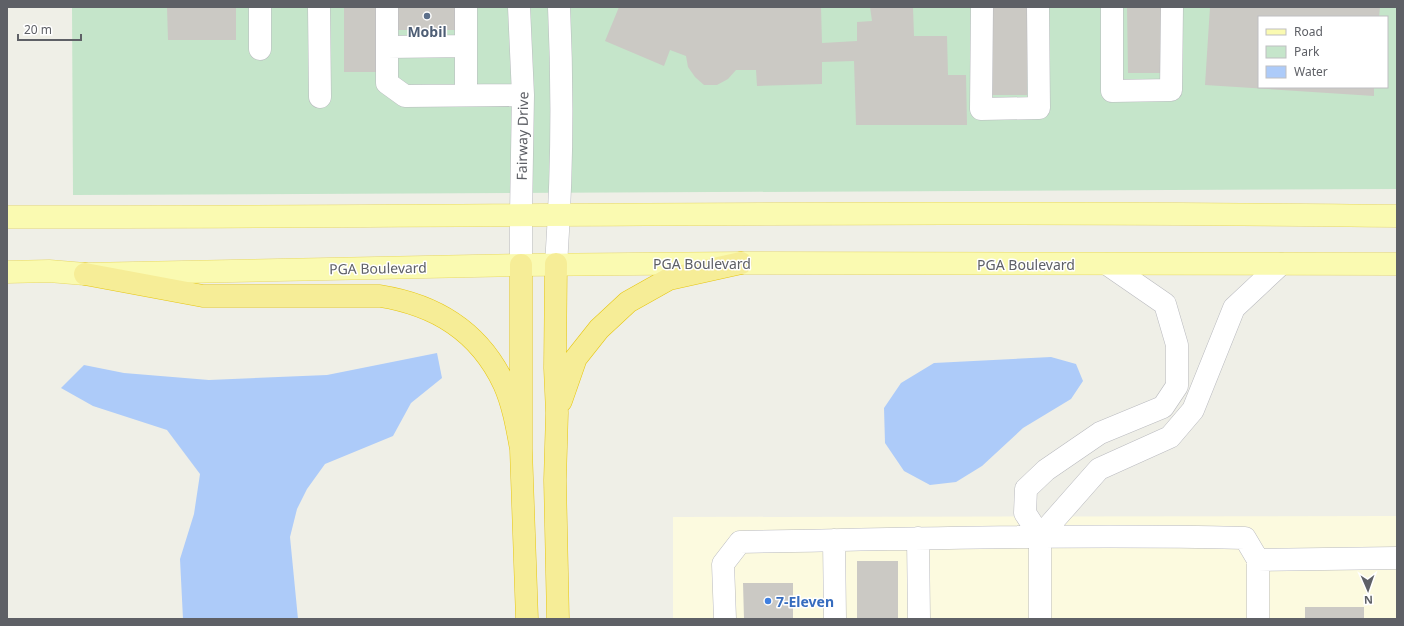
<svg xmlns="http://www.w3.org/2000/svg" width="1404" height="626" font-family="'Noto Sans',sans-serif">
<rect width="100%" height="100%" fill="#efefe7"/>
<path fill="#fcfadf" d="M1397 516V619H673V517Z"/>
<path fill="#c5e5ca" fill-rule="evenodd" d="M72 7H1397V189L73 195ZM1259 17H1387V87H1259Z"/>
<path fill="#adcbf9" d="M437 353 442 378 411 403 393 436 325 464 307 489 297 509 290 537 298 619H183L180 559 194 514 200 474 167 430 93 406 61 388 84 365 124 373 209 380 327 375Z
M1051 357 1076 364 1083 381 1071 399 1023 428 982 466 956 482 930 485 904 471 885 443 884 408 901 383 934 363Z"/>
<path fill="#cbc9c4" d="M167 7H236V40H168Z
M344 7H378V72H344Z
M391 7H458V30H392Z
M619 7H821L822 43 857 41V22L872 21 870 7H913L914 36H947L948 75H966L967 125H856L854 61 822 62V84L757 86 756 70H736L728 79 717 85H704L695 77 688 67 686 56 670 50 664 66 605 41Z
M991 7H1028L1027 95H990Z
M1127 7H1162L1163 73H1128Z
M1210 7H1380L1379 17H1259V87H1374V96L1205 85Z
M857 561H898V619H857Z
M743 583H793V619H744Z
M1305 607H1364V619H1305Z"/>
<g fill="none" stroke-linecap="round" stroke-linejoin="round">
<defs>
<path id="minor" d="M260 7V49
M319 7 320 97
M387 7V83L405 96 523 95
M466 7V95
M519 7 523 95 521 214V265
M982 7 981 109 1039 108 1038 7
M1112 7V91L1171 90 1172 7
M387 47 466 46
M556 264C562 179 563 93 559 7
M1040 536 1099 469 1170 437 1193 410 1234 308 1281 264
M918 538 919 619
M834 540 835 619
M1258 560 1397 558
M725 619 723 564 740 542C908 539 1076 534 1245 538L1258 560V619
M1040 619V536L1025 513 1026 489 1046 470 1100 433 1163 407 1177 386V345L1165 304 1107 264"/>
<path id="major" d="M7 217C470 217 934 210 1397 216
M7 272 49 271 85 274 521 265 741 263 1397 264"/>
<path id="highway" d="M556 264 555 368 557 413 555 480 558 619
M521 265V449L527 619
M85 274 203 296H380C436 305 479 331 504 384 513 404 517 427 521 449
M561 401 576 358 599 329 628 302 669 279 741 263"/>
</defs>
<use href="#minor" stroke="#b9babf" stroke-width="23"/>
<use href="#major" stroke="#e8d967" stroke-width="23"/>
<use href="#highway" stroke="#e6c610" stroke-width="23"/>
<use href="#minor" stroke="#fff" stroke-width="22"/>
<use href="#major" stroke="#fafab1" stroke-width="22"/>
<use href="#highway" stroke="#f6ed97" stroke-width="22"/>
</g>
<circle fill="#5c6f8a" stroke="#fff" stroke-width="1.5" cx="427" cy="16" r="4"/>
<circle fill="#3f7fe0" stroke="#fff" stroke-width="1.5" cx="768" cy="601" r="4"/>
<g text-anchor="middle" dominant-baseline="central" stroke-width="3" stroke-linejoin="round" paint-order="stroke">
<g font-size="14" font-weight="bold" fill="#4e5e75" stroke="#fff">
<text x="427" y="31">Mobil</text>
</g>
<g font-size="14" fill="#5e6066" stroke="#fff">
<text transform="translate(522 136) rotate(-89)">Fairway Drive</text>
<text x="702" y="263">PGA Boulevard</text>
<text x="1026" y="264">PGA Boulevard</text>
<text transform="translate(378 268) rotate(-1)">PGA Boulevard</text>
</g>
<g font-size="14" font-weight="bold" fill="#366cbe" stroke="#fff" text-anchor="start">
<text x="776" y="601">7-Eleven</text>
</g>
</g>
<rect width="1404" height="626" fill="none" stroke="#5e6066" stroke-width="16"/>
<rect x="1258" y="16" width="130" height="72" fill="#ffffff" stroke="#bfbfc2"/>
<rect x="1266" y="29" width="20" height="6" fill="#fafab1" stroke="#bfbfc2"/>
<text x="1294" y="36" font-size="12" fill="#5e6066">Road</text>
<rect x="1266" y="46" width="20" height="12" fill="#c5e5ca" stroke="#bfbfc2"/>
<text x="1294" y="56" font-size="12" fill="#5e6066">Park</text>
<rect x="1266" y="66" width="20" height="12" fill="#adcbf9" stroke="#bfbfc2"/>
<text x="1294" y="76" font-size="12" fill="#5e6066">Water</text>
<g transform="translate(1368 590) rotate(178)" stroke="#ffffff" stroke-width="3" paint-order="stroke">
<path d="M0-3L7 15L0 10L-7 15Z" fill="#5e6066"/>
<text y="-6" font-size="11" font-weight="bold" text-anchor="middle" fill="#5e6066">N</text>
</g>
<path d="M18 34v6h63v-6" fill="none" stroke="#5e6066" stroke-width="2"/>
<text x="24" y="34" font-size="12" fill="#5e6066" stroke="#ffffff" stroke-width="3" paint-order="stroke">20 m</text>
</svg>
